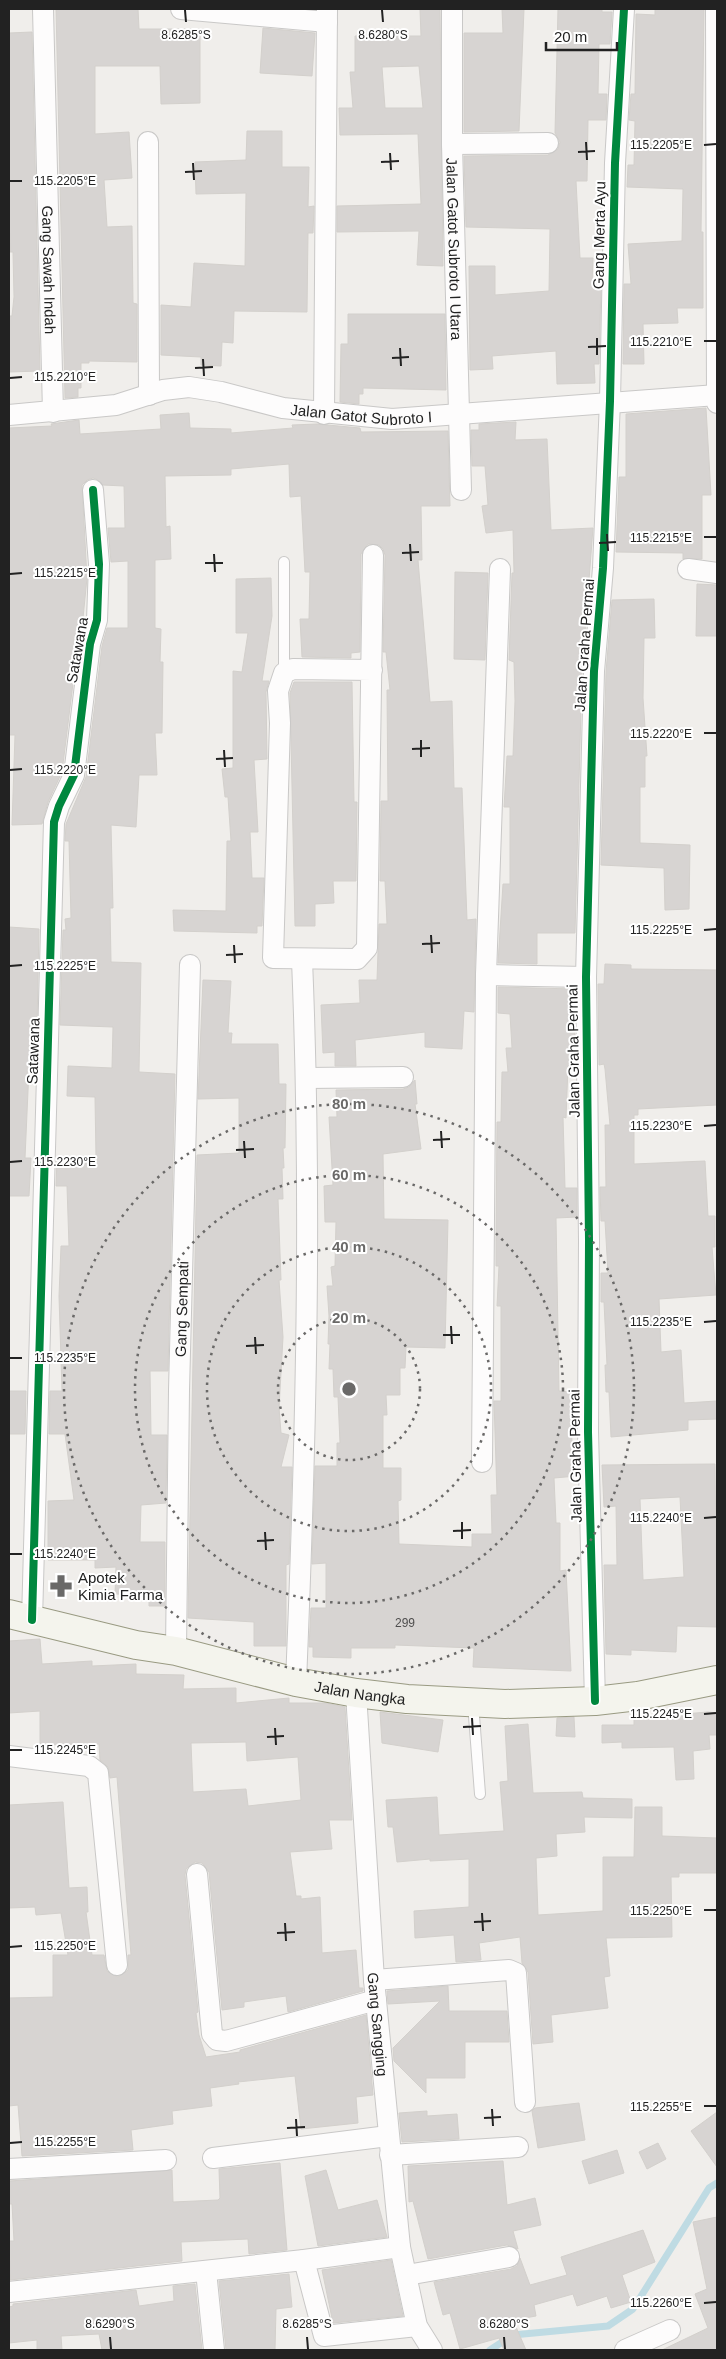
<svg xmlns="http://www.w3.org/2000/svg" width="726" height="2359" font-family="Arial,sans-serif">
<rect width="100%" height="100%" fill="#f0eeeb"/>
<g fill="none" stroke-linecap="round" stroke-linejoin="round">
<path stroke="#bfdbe3" stroke-width="7" d="M490 2350 513 2335 608 2326 633 2309 709 2188 717 2183"/>
</g>
<path fill="#d7d4d2" stroke="#d3d0cc" fill-rule="evenodd" d="M56 9H138L139 29H200V103L161 104 160 66H95V134L129 132 132 178 104 180 107 227 132 226 133 303 137 304V362L89 361V363H81V388H78V397L65 398Z
M420 9H440L443 266 417 265 419 231 337 232V206L421 204 418 134 340 135 339 108H353L350 72H355V36H421ZM419 66 423 108H385L382 67Z
M502 9H524L519 131 464 132V33H503Z
M558 9H602V12H612L610 44H599L598 94H607L606 120H588L587 181H576L580 258H593L592 284H601L599 364H594L595 383 557 384 556 351 492 356 493 369 470 370 469 266H495V295L549 291 550 229 466 227 464 156 548 155 558 149 560 142 555 133Z
M655 9H704L701 232H703V308H677L678 323 643 324 644 364H623L624 284H631L628 244 682 241 683 189 627 187 628 165H634L635 121 629 120 631 94H635L636 14 655 15Z
M263 28 315 33 312 76 260 73Z
M32 32 40 371 9 372V316H12L14 297 13 252H10L9 214V33Z
M247 131H282V167H309L308 207 314 206 313 233H308L307 312 234 311 233 343 222 342 221 366 201 365V357L161 355V305L191 307 194 263 245 266 246 193 196 194 195 162 246 160Z
M348 314H445L446 390 363 388V394H359V404L340 402 341 344H348Z
M706 408 711 495H702V559H683V553L616 552 619 477H626V414Z
M189 413 190 428 231 429V433L293 428 292 425 317 424 360 428 361 432 448 431 450 506H421L422 560H418L430 702 452 701 454 788H462L467 920 476 919 474 1012 464 1011 462 1049 425 1047V1032L355 1040 356 1066H335V1052L323 1053 321 1005 360 1003 359 980H377L379 924H387L385 881H380L381 801H388L387 690H390L386 652H383L385 555 383 549 379 545 368 544 361 554 360 652 351 653V658L302 657 300 619H309L310 572H305L301 496 290 497 289 464 231 469V475L165 476 166 527 170 526 171 559 155 560V628L161 629 160 662H163L162 733H155L157 775H139L136 827 111 825 113 908H110L111 962 141 963 139 1072 175 1074 168 1371H150L151 1435H167L166 1503 141 1505 140 1542H165V1606H149V1595L115 1594 116 1567 95 1568V1560H48V1501L74 1500 65 1434H49L50 1391H62L59 1296 61 1246H69L67 1186H56L57 1158 96 1157 95 1097 67 1096 68 1066 112 1068 113 1027 60 1025 63 930H66L65 919 71 918 69 841H65L66 824 86 777 102 646 107 628H128V561L111 562 108 528H125L124 486 103 485 98 480 93 478 87 480 82 485 87 578 82 628 78 643 62 772 48 802 42 824 12 825 15 735H9V428L52 426 51 424 79 420 80 434 161 429 160 415Z
M516 422 515 440 547 439 551 530 593 528 582 671 575 933H537V964L498 963 503 884H510V807H504L507 756H513L515 701 514 662 509 660 512 573H514L513 530 486 533 482 506 488 505 485 466H472L471 430H479V424Z
M455 572 488 573 485 660 454 659Z
M271 578 272 616 262 681H269L266 692 267 759 254 760 258 832H250L252 878H264L262 926H257V933L174 931 173 910 226 911 227 841H231L228 797H225L222 769 233 768V671L242 672 248 633H236V579Z
M697 584 717 585V636H696Z
M654 599 655 638H644L643 698 647 756H645V787H640V843L690 845 689 909 665 910 664 868 601 865 606 672 612 600Z
M294 682H352L354 802H357L356 881H333L334 903 315 904V926H295L290 693Z
M9 927 39 929 37 1024H31L27 1113 25 1158H31L29 1196H9Z
M605 964 631 965V969L717 970V1105L638 1109V1115H634V1164L705 1161 708 1216H715V1247H712L716 1295 659 1299 661 1352 681 1350 684 1403 717 1401V1419L688 1420V1430L611 1437 609 1392H606L605 1365H607L604 1302H601V1273H608L605 1221H601L600 1187H606L605 1125H610L605 1069 604 1064 599 1065 598 984H604Z
M203 980 231 981 228 1033H232L231 1044H278L279 1084H286L285 1148H283L284 1168H282L283 1199H278L281 1280H279L283 1337 279 1408 281 1433 289 1435 281 1467H292L289 1564 286 1565V1646H254V1622L188 1618 197 1155 239 1153V1098L198 1099Z
M498 987 574 989 575 1066H568L566 1118 563 1117 565 1188H577V1217L556 1218 559 1391 571 1392 572 1447H576L577 1476 554 1478 556 1523H560V1571L566 1570 571 1671 473 1667 474 1648 395 1645V1648H351V1658L313 1657V1647H309L311 1608H326V1563L312 1564 315 1466H337V1443H340L338 1397H334L333 1369H329L330 1344H328L329 1316 327 1286H333L331 1267 335 1266 336 1222H325L324 1186 333 1185 329 1117H337L336 1090 403 1089 409 1087 415 1080 417 1104H415L421 1149 383 1154 384 1219 448 1220 445 1348 406 1347 405 1368H400V1395H386L387 1415H383V1468H401V1500L398 1501 399 1544 472 1547V1534H492L491 1495H497L494 1401H501V1306H497L499 1266H496V1241L497 1122H501L502 1072H508L506 1048H512L510 1014 498 1013Z
M9 1391H26L25 1434H9Z
M715 1464 717 1627 677 1626 676 1652 631 1650V1655L606 1654 604 1565H617L616 1506 604 1507 602 1465ZM680 1497 684 1577 643 1580 640 1499Z
M40 1639 42 1664 92 1661V1666L136 1664V1674L184 1675 183 1689 236 1688V1703L289 1698V1703H325L345 1707 352 1820H329L332 1849 290 1852 296 1896H301V1899L320 1897 322 1953 356 1950 359 1988H363V1991L288 2012 286 1996 244 2002V2007L222 2010 209 1872 202 1863 195 1862 186 1869 185 1875 198 2012 196 2013 199 2035 206 2057 240 2052V2050L366 2015 373 2095 356 2097 358 2123 301 2129 295 2076 238 2082 239 2084 210 2088 212 2106 172 2111 173 2124 131 2130 133 2150 22 2156 18 2105 9 2106V1998L53 1997V1955H68L61 1913 36 1915 35 1907 9 1908V1805L63 1802 69 1888 87 1887 88 1912H86L92 1955H104L107 1971 118 1977 128 1970V1955H131L117 1777 110 1778 108 1767 100 1760 99 1744 40 1745V1711L9 1713V1641ZM246 1742 247 1761 298 1757 301 1800 248 1806 246 1789 193 1792 191 1743Z
M380 1712 443 1720 438 1752 382 1743Z
M708 1712 717 1713V1735H709L710 1749 693 1751 694 1779 676 1780 674 1747 622 1748V1742L602 1743V1725H634V1717L684 1716V1714Z
M574 1717 575 1737 556 1736 557 1718Z
M528 1724 533 1793 582 1792 583 1798 632 1799V1818L584 1817 585 1832 556 1834 557 1856 536 1858 538 1915 603 1911V1857H634L635 1807H662V1836L717 1838V1873H679V1877H671L672 1937 606 1938 610 1976 604 1977 608 2008 551 2015 553 2042 533 2044 528 1972 522 1963 520 1937 479 1943 481 1960 456 1962 454 1935 415 1938 414 1911 469 1907V1859L430 1861V1859L397 1862 393 1827H388L386 1800 437 1797 439 1835 504 1831 500 1782 508 1781 505 1726Z
M448 1986 449 2011H507L509 2042H465V2078H426V2093L394 2061 393 2048 440 2001 388 2004 387 1991Z
M579 2103 585 2140 538 2148 532 2111 535 2108Z
M427 2111V2116L457 2114 459 2139 402 2142 399 2113Z
M717 2112V2167L691 2131Z
M658 2143 666 2159 647 2169 639 2152Z
M617 2150 624 2173 589 2184 582 2161Z
M503 2161 507 2205 535 2198 541 2225 513 2231 518 2249 507 2245 428 2259 413 2201 409 2202 408 2166Z
M280 2163 287 2250 249 2254 248 2239 181 2242 182 2261 10 2280 9 2241H14L12 2204H9V2181L172 2170 173 2202 218 2200 220 2198 219 2169Z
M326 2170 338 2210 377 2200 387 2237 318 2246 305 2176Z
M717 2217V2350H662L708 2328 695 2294 707 2289 693 2222Z
M643 2230 655 2262 622 2275 631 2302 611 2308 607 2296 577 2306 573 2294 534 2305 536 2316 513 2320 526 2350H504L499 2338 460 2349 450 2313 443 2315 434 2282 511 2269 517 2266 520 2258 530 2285 567 2275 561 2257Z
M391 2260 403 2316 333 2323 322 2270Z
M289 2274 292 2307 276 2309 275 2350H226L219 2281Z
M195 2284 202 2350H102L99 2334 61 2336 62 2350H37V2340L9 2343V2307L13 2306V2304L136 2290 139 2306 174 2301 173 2286Z"/>
<g fill="none" stroke-linecap="round" stroke-linejoin="round">
<defs>
<path id="service" d="M284 673V562
M473 1703 480 1794"/>
<g id="minor">
<path id="s1" d="M43 9 53 412"/>
<path d="M181 9 327 22"/>
<path id="s2" d="M452 9V144L461 490"/>
<path d="M716 9 717 403"/>
<path d="M148 142 149 395"/>
<path d="M452 144 548 143"/>
<path d="M324 414 327 9"/>
<path id="s3" d="M9 415 116 405 163 390 189 387 221 392 283 408 392 419 717 395"/>
<path d="M688 569 717 573"/>
<path d="M372 670 293 669 284 673 278 691 280 723 273 958 357 959 367 948 373 555"/>
<path d="M486 975 586 977"/>
<path d="M307 1078 403 1077"/>
<path d="M482 1462 486 975 500 569"/>
<path d="M32 1620 54 822 59 806 74 775 90 644 97 620 99 564 93 490"/>
<path id="s4" d="M176 1651 179 1390 190 965"/>
<path d="M296 1682C306 1441 312 1201 302 960"/>
<path id="s5" d="M356 1693 374 1980 400 2247 417 2326 432 2350"/>
<path d="M595 1701 588 1432 589 1240 586 977 594 671 603 568 610 401 615 163 624 9"/>
<path d="M9 1756 89 1766 98 1773 117 1965"/>
<path d="M197 1874 212 2034 217 2040 226 2041 376 2000"/>
<path d="M374 1980 509 1970 516 1973 525 2102"/>
<path d="M390 2155 518 2147"/>
<path d="M213 2158 388 2136"/>
<path d="M9 2169 166 2160"/>
<path d="M304 2260 324 2336 417 2326"/>
<path d="M206 2271 214 2350"/>
<path d="M407 2275 509 2257"/>
<path d="M9 2292 304 2260 400 2247"/>
<path d="M625 2350 670 2330"/>
</g>
<g id="secondary">
<path id="s6" d="M9 1614 136 1645 176 1651 296 1682 356 1693 407 1699 505 1704 595 1701 638 1696 717 1680"/>
</g>
</defs>
<use href="#service" stroke="#c9c8c7" stroke-width="12"/>
<use href="#minor" stroke="#c9c8c7" stroke-width="22"/>
<use href="#secondary" stroke="#999a82" stroke-width="30"/>
<use href="#service" stroke="#fdfcfc" stroke-width="10"/>
<use href="#minor" stroke="#fdfcfc" stroke-width="20"/>
<use href="#secondary" stroke="#f4f4ed" stroke-width="28"/>
<defs>
<path id="cycleway" d="M32 1620 54 822 59 806 74 775 90 644 97 620 99 564 93 490
M595 1701 588 1432 589 1240 586 977 594 671 603 568 610 401 615 163 624 9"/>
</defs>
<use href="#cycleway" stroke="#fff" stroke-width="11"/>
<use href="#cycleway" stroke="#00873e" stroke-width="8"/>
</g>
<path fill="none" stroke="#222" stroke-width="2" d="M185 10 186 22M382 10 383 22M586 142 587 160M704 145 716 144M578 152 595 151M390 153 391 170M381 162 399 161M193 163 194 180M185 172 202 171M10 181H22M597 338V355M704 341H716M588 347 606 346M400 348 401 366M392 358 409 357M203 359 204 376M195 368 213 367M10 378 22 377M607 534 608 551M704 537H716M599 543 616 542M410 544 411 561M402 553 419 552M214 554 215 572M205 563H223M10 574 22 573M704 733H716M421 740V757M412 749 430 748M224 750 225 767M216 759 233 758M10 770 22 769M704 930 716 929M431 935 432 953M422 944 440 943M234 945 235 963M226 955 243 954M10 966 22 965M704 1126 716 1125M441 1131 442 1148M433 1140 450 1139M244 1141 245 1158M236 1150 254 1149M10 1162 22 1161M704 1322 716 1321M451 1326 452 1344M443 1335H460M255 1337 256 1354M246 1346 264 1345M10 1358H22M704 1518 716 1517M462 1522V1539M453 1531 471 1530M265 1532 266 1550M257 1541 274 1540M10 1554H22M704 1714 716 1713M472 1718 473 1735M463 1727 481 1726M275 1728 276 1745M267 1737 284 1736M10 1750H22M704 1910H716M482 1913 483 1931M474 1922 491 1921M285 1923 286 1941M277 1933 295 1932M10 1947 22 1946M704 2106H716M492 2109 493 2126M484 2118 501 2117M296 2119 297 2136M287 2128 305 2127M10 2143 22 2142M704 2303 716 2302M110 2337 111 2349M307 2337 308 2349M504 2337 505 2349"/>
<g fill="none" stroke="#6a6968" stroke-width="2.5" stroke-dasharray="2.5 5">
<circle cx="349" cy="1389" r="71"/>
<circle cx="349" cy="1389" r="142"/>
<circle cx="349" cy="1389" r="214"/>
<circle cx="349" cy="1389" r="285"/>
</g>
<defs>
<symbol id="pharmacy-bare" viewBox="-9 -9 18 18"><path d="M-2-6h4v4h4v4h-4v4h-4v-4h-4v-4h4Z" fill="#6a6968" stroke="#fff" stroke-width="2.5" paint-order="stroke"/></symbol>
</defs>
<g fill-rule="evenodd">
<use href="#pharmacy-bare" x="45" y="1570" width="32" height="32"/>
</g>
<g text-anchor="middle" dominant-baseline="central" stroke-width="4" stroke-linejoin="round" paint-order="stroke">
<g font-size="12" fill="#4f4e4e">
<text x="405" y="1623">299</text>
</g>
<g font-size="15" fill="#222" stroke="#fff">
<text transform="translate(599 235) rotate(-89)">Gang Merta Ayu</text>
<text stroke="none"><textPath href="#s2" startOffset="240">Jalan Gatot Subroto I Utara</textPath></text>
<text stroke="none"><textPath href="#s1" startOffset="261">Gang Sawah Indah</textPath></text>
<text stroke="none"><textPath href="#s3" startOffset="358">Jalan Gatot Subroto I</textPath></text>
<text transform="translate(584 645) rotate(-86)">Jalan Graha Permai</text>
<text transform="translate(77 650) rotate(-80)">Satawana</text>
<text transform="translate(33 1051) rotate(-88)">Satawana</text>
<text transform="translate(573 1051) rotate(-91)">Jalan Graha Permai</text>
<text stroke="none"><textPath href="#s4" startOffset="342">Gang Sempati</textPath></text>
<text transform="translate(575 1456) rotate(-91)">Jalan Graha Permai</text>
<text stroke="none"><textPath href="#s6" startOffset="360">Jalan Nangka</textPath></text>
<text stroke="none"><textPath href="#s5" startOffset="332">Gang Sangging</textPath></text>
</g>
<g font-size="15" fill="#222" stroke="#fff" text-anchor="start">
<text x="78" y="1577">Apotek<tspan x="78" dy="17">Kimia Farma</tspan></text>
</g>
</g>
<g font-size="12" text-anchor="middle" fill="#222" stroke="#fff" stroke-width="4" stroke-linejoin="round" paint-order="stroke">
<text x="186" y="39">8.6285°S</text>
<text x="383" y="39">8.6280°S</text>
<text x="661" y="149">115.2205°E</text>
<text x="65" y="185">115.2205°E</text>
<text x="661" y="346">115.2210°E</text>
<text x="65" y="381">115.2210°E</text>
<text x="661" y="542">115.2215°E</text>
<text x="65" y="577">115.2215°E</text>
<text x="661" y="738">115.2220°E</text>
<text x="65" y="774">115.2220°E</text>
<text x="661" y="934">115.2225°E</text>
<text x="65" y="970">115.2225°E</text>
<text x="661" y="1130">115.2230°E</text>
<text x="65" y="1166">115.2230°E</text>
<text x="661" y="1326">115.2235°E</text>
<text x="65" y="1362">115.2235°E</text>
<text x="661" y="1522">115.2240°E</text>
<text x="65" y="1558">115.2240°E</text>
<text x="661" y="1718">115.2245°E</text>
<text x="65" y="1754">115.2245°E</text>
<text x="661" y="1915">115.2250°E</text>
<text x="65" y="1950">115.2250°E</text>
<text x="661" y="2111">115.2255°E</text>
<text x="65" y="2146">115.2255°E</text>
<text x="661" y="2307">115.2260°E</text>
<text x="110" y="2328">8.6290°S</text>
<text x="307" y="2328">8.6285°S</text>
<text x="504" y="2328">8.6280°S</text>
</g>
<circle cx="349" cy="1389" r="8" fill="#6a6968" stroke="#fff" stroke-width="2.5"/>
<g font-size="15" text-anchor="middle" font-weight="bold" fill="#6a6968" stroke="#fff" stroke-width="4" stroke-linejoin="round" paint-order="stroke">
<text x="349" y="1109">80 m</text>
<text x="349" y="1180">60 m</text>
<text x="349" y="1252">40 m</text>
<text x="349" y="1323">20 m</text>
</g>
<rect width="726" height="2359" fill="none" stroke="#222222" stroke-width="20"/>
<path d="M546 42v8h71v-8" fill="none" stroke="#222222" stroke-width="2.5"/>
<text x="554" y="42" font-size="15" fill="#222222" stroke="#ffffff" stroke-width="4" paint-order="stroke">20 m</text>
</svg>
